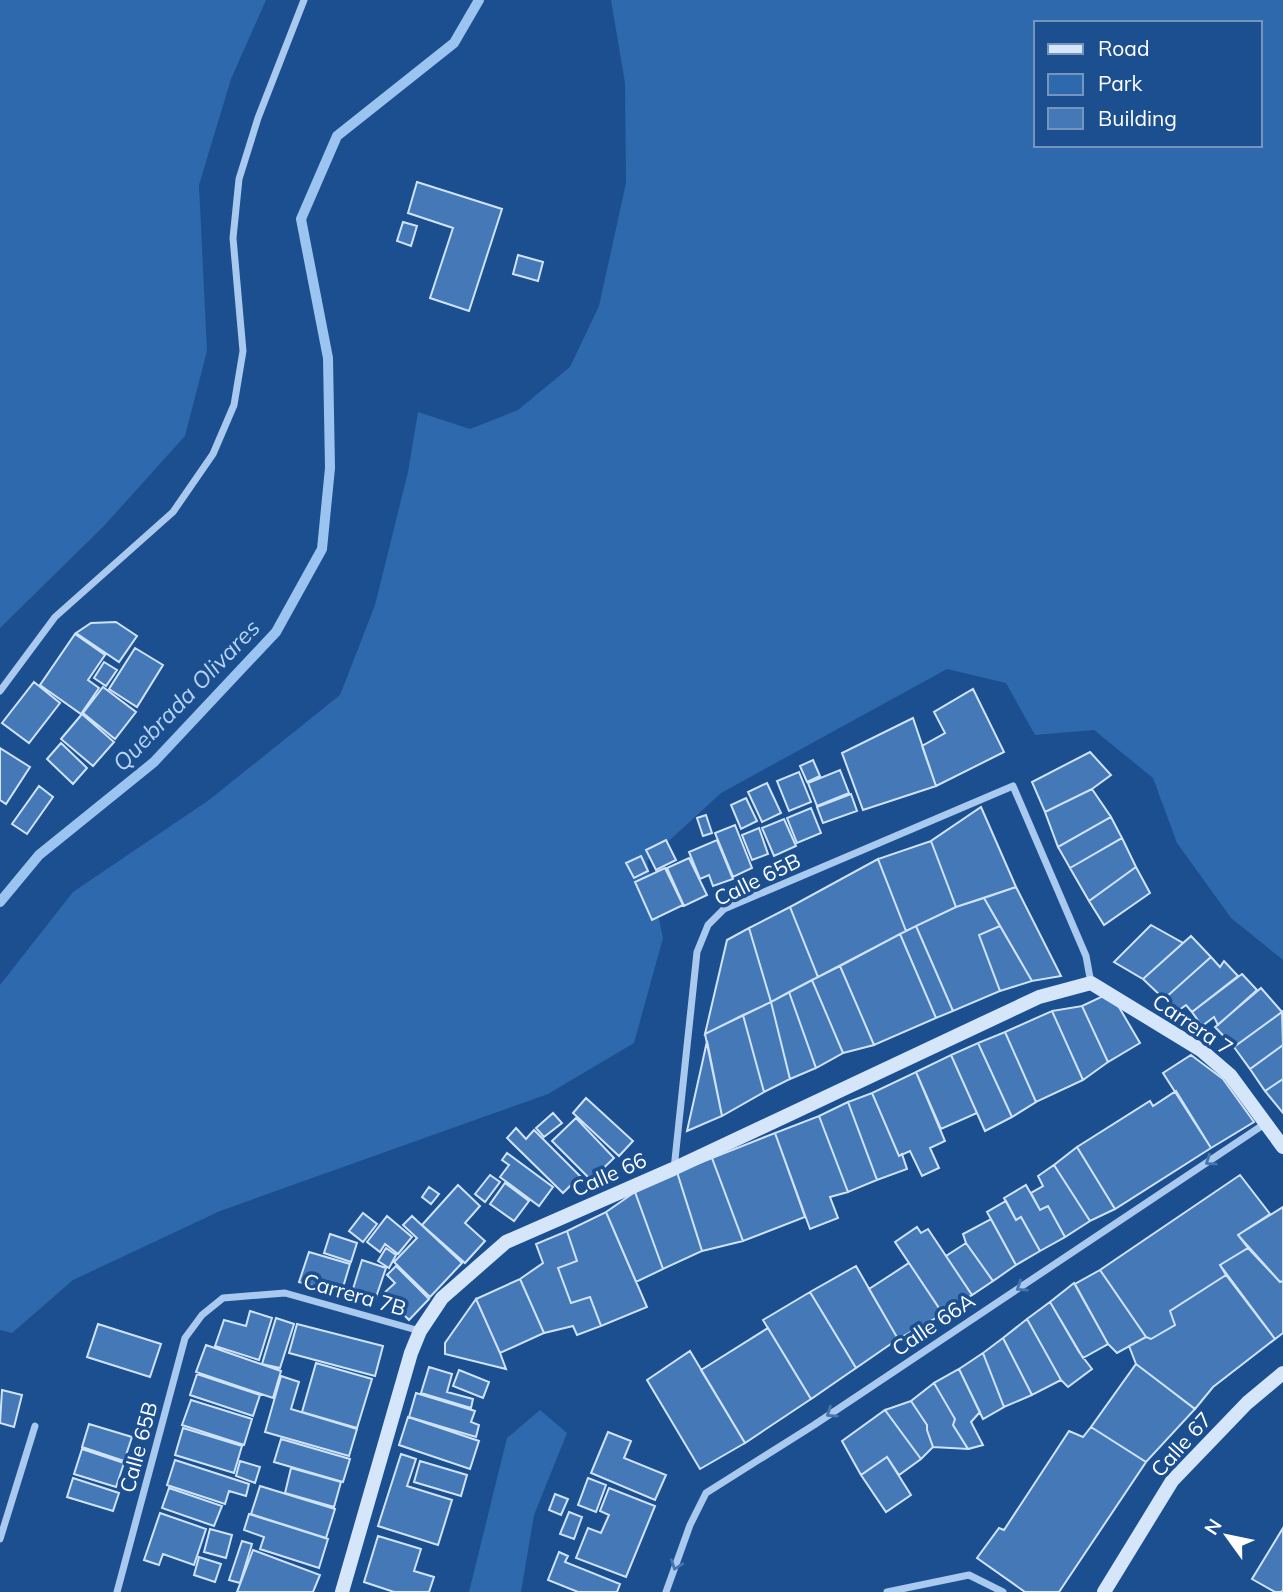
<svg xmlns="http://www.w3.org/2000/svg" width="1283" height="1592" font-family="Mulish,sans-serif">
<rect width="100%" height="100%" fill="#1b4f8f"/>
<path fill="#2e69ad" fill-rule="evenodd" d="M0 0H266L231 79 199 185 207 351 185 436 103 527 0 628Z
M611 0H1283V960L1231 918 1177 843 1153 778 1094 730 1035 735 1006 683 947 669 721 793 647 861 663 938 634 1043 548 1094 220 1211 73 1280 12 1333 0 1330V985L73 892 209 800 340 695 375 605 408 472 418 412 470 429 518 410 570 367 599 306 626 183 625 83ZM1036 23H1260V145H1036Z
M540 1410 567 1433 534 1515 521 1592H469L507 1438Z"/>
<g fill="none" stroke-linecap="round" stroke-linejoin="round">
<path stroke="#9cc4f0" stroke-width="10" d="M0 902 39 855 154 762 276 632 322 549 330 468 328 358 301 219 337 136 454 43 479 0"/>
</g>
<path fill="#4478b7" stroke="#cfe3fa" stroke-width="2" d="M417 182 502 209 469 311 430 298 453 228 408 213Z
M403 222 417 226 411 246 397 241Z
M518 255 543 262 538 281 513 274Z
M116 622 137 636 119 662 76 633 91 623Z
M75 634 105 655 88 680 99 688 81 714 40 685Z
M135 648 163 665 137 707 109 689Z
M104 662 117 670 106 686 94 678Z
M34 682 60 703 29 743 2 723Z
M103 687 136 712 115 739 83 713Z
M973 689 1004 752 936 786 922 746 945 733 934 712Z
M82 714 114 742 93 766 61 739Z
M913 718 936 786 863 810 842 753Z
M61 743 87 768 73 784 47 759Z
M0 748 30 767 6 804 0 800Z
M1090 752 1111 775 1092 789 1045 812 1032 782Z
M813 760 820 776 807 782 800 766Z
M840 770 849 793 817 806 808 783Z
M799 772 811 802 789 811 777 781Z
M767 783 781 813 762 822 748 792Z
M39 786 53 797 27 834 12 824Z
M1092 789 1111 817 1058 847 1045 812Z
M851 794 857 811 823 823 817 807Z
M746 798 757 821 741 829 731 805Z
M981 807 1016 887 956 907 931 841Z
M811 808 821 833 797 843 787 818Z
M706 815 712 833 703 836 697 818Z
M1111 817 1122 838 1070 868 1058 847Z
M784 819 796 846 774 856 762 828Z
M735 825 752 868 733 877 715 833Z
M759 828 768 854 752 860 742 835Z
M1122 838 1136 867 1089 901 1070 868Z
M666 840 676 860 656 870 646 850Z
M717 840 733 879 713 886 709 875 700 879 689 852Z
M931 841 956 907 906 931 878 859Z
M641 856 648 871 634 878 626 863Z
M689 858 707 895 684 906 667 868Z
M878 859 906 931 818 977 790 907Z
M1136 867 1150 893 1104 925 1089 901Z
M665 868 683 905 652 920 635 882Z
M1016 887 1061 976 1032 981 984 898Z
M984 898 1000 926 979 935 1000 991 953 1011 916 926 956 907Z
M790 907 818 977 771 1002 749 928Z
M1151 925 1183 943 1143 979 1114 962Z
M916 926 953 1011 936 1018 900 934Z
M1000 926 1032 981 1000 991 979 935Z
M749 928 771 1002 705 1034 727 940Z
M900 934 936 1018 874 1045 840 966Z
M1191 936 1211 957 1164 999 1143 979Z
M1211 957 1220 967 1224 961 1238 976 1192 1012 1186 1005 1175 1013 1164 999Z
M840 966 874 1045 843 1053 812 980Z
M1242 974 1257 990 1218 1025 1214 1017 1202 1026 1192 1012Z
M812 980 843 1053 816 1068 789 992Z
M1261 988 1282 1012 1234 1047 1215 1027Z
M789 992 816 1068 790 1079 771 1002Z
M1103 996 1116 1002 1140 1043 1108 1062 1082 1006Z
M771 1002 790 1079 764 1092 743 1015Z
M1082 1006 1108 1062 1083 1080 1052 1011Z
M1052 1011 1083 1080 1036 1102 1005 1032Z
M1282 1012 1283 1045 1250 1069 1234 1047Z
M743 1015 764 1092 722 1116 705 1034Z
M1005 1032 1036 1102 1012 1117 978 1043Z
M707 1041 722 1116 687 1131 702 1064Z
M978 1043 1012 1117 985 1131 951 1055Z
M1283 1045V1079L1265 1091 1250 1069Z
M951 1055 977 1113 941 1129 916 1072Z
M1191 1055 1223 1079 1254 1122 1211 1148 1163 1073Z
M916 1072 945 1141 930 1148 939 1168 922 1176 910 1151 899 1156 872 1093Z
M1283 1079V1113L1265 1091Z
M1176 1091 1211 1148 1115 1209 1077 1147 1150 1101 1153 1106Z
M872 1093 899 1156 902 1154 907 1169 877 1180 848 1102Z
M586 1098 633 1141 619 1156 573 1113Z
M848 1102 877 1180 848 1192 819 1116Z
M553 1113 562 1123 544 1137 536 1128Z
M819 1116 848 1192 830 1197 838 1218 810 1229 775 1133Z
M576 1118 614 1158 591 1180 552 1141Z
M516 1128 526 1139 534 1130 580 1176 563 1193 507 1138Z
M775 1133 805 1217 743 1241 712 1158Z
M1077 1147 1115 1209 1090 1221 1054 1165Z
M507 1153 553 1187 539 1206 500 1177 509 1165 502 1160Z
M712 1158 743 1241 702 1251 677 1172Z
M1054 1165 1090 1221 1065 1237 1048 1206 1040 1210 1031 1193 1043 1186 1038 1176Z
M677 1172 702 1251 663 1269 635 1192Z
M490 1175 500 1182 485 1202 475 1194Z
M1240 1175 1270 1214 1238 1235 1248 1248 1220 1265 1226 1275 1170 1311 1175 1325 1151 1339 1146 1337 1100 1270Z
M505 1183 529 1201 514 1221 490 1204Z
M458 1185 480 1206 465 1223 485 1241 465 1263 422 1225Z
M1026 1185 1040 1210 1048 1206 1065 1237 1040 1251 1021 1217 1016 1220 1004 1198Z
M429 1187 439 1194 431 1204 422 1197Z
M635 1192 663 1269 636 1282 606 1212Z
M1006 1201 1016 1220 1021 1217 1040 1251 1016 1265 987 1212Z
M1283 1207V1281L1280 1282 1238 1235Z
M606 1212 647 1307 601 1326 590 1297 571 1303 558 1268 577 1261 567 1231Z
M363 1213 377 1224 363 1242 349 1231Z
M387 1216 412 1237 398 1254 385 1244 380 1252 367 1242Z
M412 1216 462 1263 430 1297 394 1262 417 1238 403 1225Z
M991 1219 1016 1265 993 1281 966 1243 963 1234Z
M917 1227 921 1233 928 1229 972 1295 943 1314 895 1242Z
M567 1231 577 1261 558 1268 571 1303 590 1297 601 1326 577 1335 573 1326 544 1333 520 1279 543 1263 536 1244Z
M330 1234 357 1243 351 1262 324 1253Z
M966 1243 993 1281 972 1295 946 1256Z
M386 1248 396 1255 389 1268 378 1261Z
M1248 1248 1280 1282 1283 1281V1333L1275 1339 1220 1265Z
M309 1252 350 1264 341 1294 299 1282Z
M362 1260 386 1268 375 1300 352 1292Z
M909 1263 943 1314 898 1339 869 1289Z
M396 1266 429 1299 409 1320 383 1294 395 1283 387 1275Z
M856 1266 898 1339 856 1368 810 1292Z
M1100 1270 1146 1337 1117 1353 1108 1344 1075 1284Z
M1226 1275 1275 1339 1213 1387 1195 1409 1136 1364 1129 1346 1146 1337 1151 1339 1175 1325 1170 1311Z
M520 1279 544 1333 500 1353 476 1299Z
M1074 1283 1108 1344 1083 1358 1050 1302Z
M810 1292 856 1368 811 1399 763 1320Z
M476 1299 500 1353 506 1369 445 1354V1343Z
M1050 1302 1079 1352 1092 1369 1068 1387 1061 1380 1027 1319Z
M250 1311 272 1318 259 1360 215 1346 224 1320 246 1326Z
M276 1318 294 1324 280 1368 262 1364Z
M1027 1319 1061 1380 1032 1395 1003 1338Z
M98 1324 161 1344 150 1377 87 1357Z
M297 1324 383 1346 375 1376 289 1353Z
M768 1328 811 1399 745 1443 701 1370Z
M1003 1338 1032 1395 1004 1407 983 1353Z
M206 1345 281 1371 273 1398 196 1372Z
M690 1351 745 1443 700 1469 647 1380Z
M983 1353 1004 1407 983 1419 959 1369Z
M316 1363 372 1379 357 1428 302 1412Z
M1136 1364 1195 1409 1146 1462 1091 1427Z
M429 1367 452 1374 447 1392 473 1399 471 1408 421 1393Z
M959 1369 980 1412 971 1422 983 1445 968 1449 953 1425 955 1419 934 1383Z
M459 1370 489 1382 483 1398 453 1386Z
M197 1374 260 1395 253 1416 190 1395Z
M281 1376 299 1382 291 1409 357 1429 349 1456 265 1432Z
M934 1383 955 1419 953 1425 968 1449 933 1447 927 1430V1425L911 1401Z
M2 1390 22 1395 14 1427 0 1423Z
M416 1393 475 1411 471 1422 479 1425 476 1437 409 1417Z
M191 1400 252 1419 244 1445 182 1425Z
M911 1401 927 1425V1430L933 1447 921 1459 885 1410Z
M885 1410 921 1459 899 1475 887 1457 861 1475 842 1441Z
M408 1417 479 1441 470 1469 399 1445Z
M89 1424 132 1437 124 1461 82 1447Z
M1091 1427 1146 1462 1059 1592H1025L977 1558 999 1528 1004 1530 1069 1431 1083 1437Z
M183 1428 242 1446 234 1473 175 1455Z
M608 1432 631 1441 624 1458 666 1475 655 1500 591 1473Z
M281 1439 350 1459 343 1482 274 1462Z
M82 1449 124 1463 116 1487 74 1474Z
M401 1454 416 1459 407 1486 452 1500 438 1545 378 1526Z
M887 1457 911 1495 886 1512 861 1475Z
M175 1460 249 1484 246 1496 229 1491 225 1504 167 1485Z
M240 1461 260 1467 255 1483 236 1476Z
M420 1461 467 1475 461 1496 414 1482Z
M291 1468 341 1482 334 1507 285 1493Z
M73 1478 119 1493 113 1511 67 1497Z
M588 1478 606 1485 596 1512 578 1505Z
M260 1486 335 1509 326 1538 251 1514Z
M169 1488 222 1506 214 1526 162 1508Z
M609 1488 655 1506 626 1577 576 1558 588 1528 601 1533 609 1515 600 1511Z
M555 1494 568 1499 561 1515 549 1510Z
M569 1512 582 1517 574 1539 560 1534Z
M160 1513 206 1529 194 1565 163 1554 159 1565 144 1560Z
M249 1514 328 1539 319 1568 260 1549 264 1537 244 1530Z
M1283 1528V1590L1281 1592H1275L1252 1579Z
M210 1529 232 1535 226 1558 204 1552Z
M378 1536 421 1549 414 1571 434 1577 429 1592H394L364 1582Z
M242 1541 252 1544 240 1583 229 1580Z
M253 1550 320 1575 313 1592H237Z
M559 1552 568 1556 565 1562 620 1584 617 1592H578L548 1580Z
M199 1557 221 1564 215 1582 194 1575Z"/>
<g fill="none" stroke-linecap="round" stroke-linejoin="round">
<path stroke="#a9c9ee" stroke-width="7" d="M0 691 55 617 173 512 213 454 234 405 243 351 233 238 239 179 258 118 304 0
M674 1169 697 952 708 925 724 909 1013 786 1086 956 1091 983
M0 1539 35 1426
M117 1592 185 1338 202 1315 223 1298 285 1293 420 1331
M666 1592 690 1525 706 1493 814 1425 1266 1123
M887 1592 969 1575 1003 1592"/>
<path stroke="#d6e6fa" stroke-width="14" d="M342 1592 411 1353 420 1331 442 1298 506 1242 673 1169 1039 997 1091 983 1201 1050 1230 1075 1283 1147
M1104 1592 1172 1481 1247 1403 1283 1373"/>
</g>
<defs><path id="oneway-chevron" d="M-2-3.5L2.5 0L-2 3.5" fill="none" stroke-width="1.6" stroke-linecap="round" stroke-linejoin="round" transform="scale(1.75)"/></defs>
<g stroke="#4674ac">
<use href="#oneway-chevron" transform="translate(1210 1161) rotate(146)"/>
<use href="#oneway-chevron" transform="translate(1021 1287) rotate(146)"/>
<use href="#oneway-chevron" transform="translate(831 1413) rotate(146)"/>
<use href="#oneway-chevron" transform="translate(676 1565) rotate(109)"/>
</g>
<g text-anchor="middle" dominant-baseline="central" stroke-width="7" stroke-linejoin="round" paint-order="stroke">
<g font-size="21" fill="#fff" stroke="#1b4f8f">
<text transform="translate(757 879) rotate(-26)">Calle 65B</text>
<text transform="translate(1193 1024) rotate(34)">Carrera 7</text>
<text transform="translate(609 1174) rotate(-24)">Calle 66</text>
<text transform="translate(355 1294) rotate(16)">Carrera 7B</text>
<text transform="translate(933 1324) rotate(-34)">Calle 66A</text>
<text transform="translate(1181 1444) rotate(-48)">Calle 67</text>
<text transform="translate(138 1447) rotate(-75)">Calle 65B</text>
</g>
<g font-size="23" font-style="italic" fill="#b5d3f5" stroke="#1b4f8f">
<text transform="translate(186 695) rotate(-46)">Quebrada Olivares</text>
</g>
</g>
<rect x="1034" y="21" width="228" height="126" fill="#1b4f8f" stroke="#7695bc" stroke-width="2"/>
<rect x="1048" y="44" width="35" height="10" fill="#d6e6fa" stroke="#7695bc" stroke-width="2"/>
<text x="1098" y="56" font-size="21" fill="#ffffff">Road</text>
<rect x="1048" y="74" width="35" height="21" fill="#2e69ad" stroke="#7695bc" stroke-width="2"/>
<text x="1098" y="91" font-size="21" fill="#ffffff">Park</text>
<rect x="1048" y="108" width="35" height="21" fill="#4478b7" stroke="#7695bc" stroke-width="2"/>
<text x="1098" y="126" font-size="21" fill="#ffffff">Building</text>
<g transform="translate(1227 1536) rotate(303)" stroke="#1b4f8f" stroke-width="5" paint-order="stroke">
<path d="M0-5L12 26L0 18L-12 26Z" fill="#ffffff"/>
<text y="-10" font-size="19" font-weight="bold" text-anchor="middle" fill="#ffffff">N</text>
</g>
</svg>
